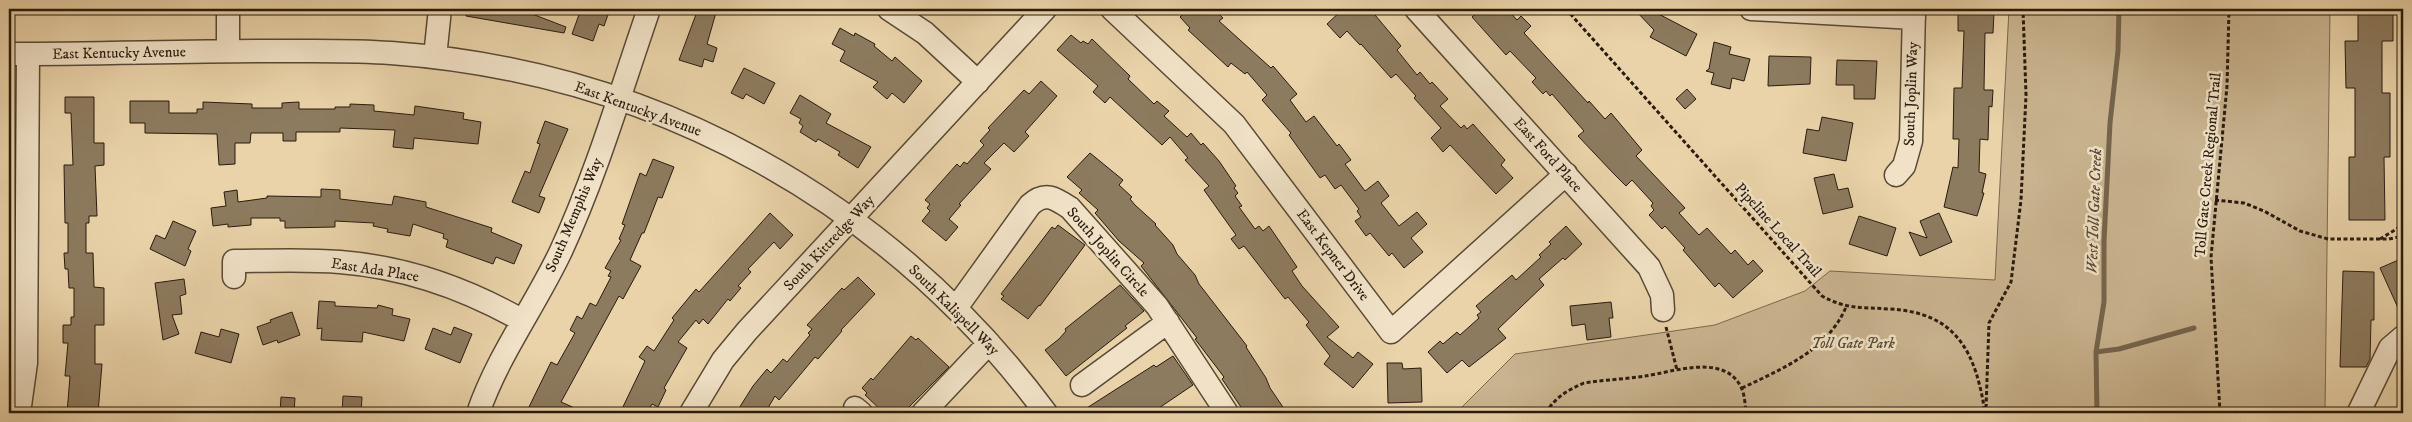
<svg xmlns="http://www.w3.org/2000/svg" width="2412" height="422" font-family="'IM FELL DW Pica',serif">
<rect width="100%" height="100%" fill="#ead3a9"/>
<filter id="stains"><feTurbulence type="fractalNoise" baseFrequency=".004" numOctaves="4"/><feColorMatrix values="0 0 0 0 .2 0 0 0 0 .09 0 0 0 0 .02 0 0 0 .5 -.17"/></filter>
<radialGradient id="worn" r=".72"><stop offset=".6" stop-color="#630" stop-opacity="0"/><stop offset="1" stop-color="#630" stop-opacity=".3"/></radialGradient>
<path fill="#c9b48f" stroke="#78684f" d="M2009 9H2330L2325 413H1456L1515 354 1715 325 1805 291 1830 271 1995 280Z"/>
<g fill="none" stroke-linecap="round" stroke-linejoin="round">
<path stroke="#75644c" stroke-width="5" d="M2096 352 2119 349 2194 328
M2097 413 2096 352 2104 302V241L2110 123 2118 51 2119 9"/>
</g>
<path fill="#8d7b5f" stroke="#281b0f" d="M467 9H527V12L566 27 564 33 466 16Z
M581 9H610L604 26 599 24 593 41 572 34Z
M698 9H717L707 44 717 48 713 62 704 59 702 67 679 60Z
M1188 9H1198L1204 15 1210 9H1214L1223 18 1219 21 1271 68 1273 66 1297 94 1290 100 1306 122 1314 116 1337 146 1339 144 1351 160 1345 164 1365 191 1378 181 1389 196 1381 203 1399 226 1417 212 1427 224 1411 238 1423 252 1404 268 1392 253 1389 256 1370 233 1366 236 1355 221 1361 217 1357 211 1359 209 1341 185 1335 189 1325 175 1320 178 1289 135 1291 133 1262 100 1267 95 1247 72 1245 74 1231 63 1228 67 1188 30 1190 28 1180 17Z
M1343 9H1360L1365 14 1370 9 1401 46 1397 50 1417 75 1420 72 1430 84 1432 82 1448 99 1440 106 1461 128 1464 125 1467 129 1473 124 1505 160 1501 165 1513 178 1496 194 1450 145 1443 152 1431 138 1441 128 1414 98 1416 96 1396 74 1391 78 1361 44 1360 45 1347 31 1340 38 1327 24Z
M1481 9H1507L1517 20 1521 16 1531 26 1524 33 1588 103 1589 101 1605 119 1611 113 1642 150 1636 156 1685 208 1679 213 1699 235 1707 228 1731 254 1735 250 1748 265 1753 260 1763 271 1733 298 1719 283 1715 287 1683 250 1685 248 1665 226 1662 229 1649 215 1654 210 1651 206 1653 203 1632 180 1626 186 1613 173 1578 136 1584 131 1552 94 1550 96 1546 91 1543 94 1532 82 1536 78 1510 51 1506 55 1472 17Z
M1634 9H1649L1697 34 1686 56 1650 37 1654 30Z
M2358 9H2393V41H2382V93H2390V157H2384L2385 220H2349V157H2355V88H2346L2345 41H2358Z
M1958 11 1994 12 1993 33H1985L1984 90H1993L1992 107 1989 106 1988 140 1980 139 1979 172 1986 174 1982 193H1984L1977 216 1944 207 1953 167 1958 168 1959 139H1953L1954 88H1962L1964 31H1958Z
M840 28 854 36 855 33 875 44 874 46 892 61 895 57 922 81 904 103 892 93 887 99 873 87 878 82 840 61 845 51 832 44Z
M1071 35 1081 43 1083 41 1088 44 1092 39 1130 76 1128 79 1154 104 1157 101 1169 111 1164 116 1187 137 1191 133 1201 145 1203 143 1219 161 1236 186 1234 188 1238 193 1235 196 1242 206 1239 207 1255 229 1259 226 1263 231 1269 226 1297 267 1292 271 1302 286 1339 327 1327 337 1353 358 1358 352 1373 364 1353 388 1324 364 1330 356 1306 325 1309 322 1288 297 1285 299 1244 246 1239 249 1231 239 1236 235 1204 190 1209 186 1185 160 1188 158 1170 137 1162 145 1110 97 1105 103 1093 92 1098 86 1057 50Z
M1714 42 1731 47 1729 54 1750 59 1744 81 1732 78 1730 89 1711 84 1714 73 1706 71 1709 69Z
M1769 56 1811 57 1810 84 1768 86Z
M1837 60 1877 61 1875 99H1854V85H1836Z
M744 68 775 83 764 104 746 94 743 99 731 93Z
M1041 81 1057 96 1025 132 1029 136 1014 152 1004 143 984 163 991 169 959 204 961 205 949 219 958 227 946 241 922 221 930 211 927 208 930 204 925 200 957 164 960 167 964 162 967 164 984 145 980 141 990 130 988 128 1024 90 1029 94Z
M1687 89 1696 99 1685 109 1676 99Z
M800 95 831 114 826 123 871 147 858 168 838 155 840 152 818 139 816 142 800 132 803 126 799 123 801 119 790 113Z
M65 97H94V143H104V165L95 166 97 216H89V223H86V253H93L94 287 104 288V325H95V364H102L98 413H67L70 376H65L68 343H63V325H71V317H74V288H69L68 269H65L64 253H68V223H65L64 165H73L71 113H65Z
M130 101H169V113H197V109H203V102L252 104V108H282V103L299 102V109H335V107H350V104L374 105V111L414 115 415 106 464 113 463 119 481 122 478 144 414 138 413 149 393 147 395 130 340 128V132H296V141H283V133H251L250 143H235V164L219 165 217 134 145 133V123H130Z
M1822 117 1853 123 1846 161 1803 153 1807 129 1819 131Z
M545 121 568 129 539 196 545 198 539 213 512 202 525 171 530 173 540 144 537 143Z
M1090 153 1123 180 1119 185 1132 197 1130 199 1135 205 1156 224 1155 225 1173 245 1177 254 1195 275 1199 284 1247 346 1246 347 1266 378 1270 388 1287 413H1245L1222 379 1224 377 1195 339 1197 338 1141 266 1144 263 1119 241 1095 213 1098 210 1079 193 1082 190 1067 177Z
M653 159 674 167 662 198 658 197 644 233H642L630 260 641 266 623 299 619 296 561 402 586 413H538L528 409 551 362 557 365 575 333 570 330 577 316 582 319 590 303 596 306 611 277 608 276 611 271 605 268 621 240 619 239 625 225 622 224 640 173 646 176Z
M1834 174 1838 190 1848 188 1853 207 1823 214 1814 178Z
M321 189 340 190V199L392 205 394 196 426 202V207L492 228 491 232 522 245 514 264 496 257 493 264 446 247 448 240 443 238 444 234 413 224 410 236 387 232 388 229 373 226 374 223 335 221V227L285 228V221H280V218H251V225L228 227V224L213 226 211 208 226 206 224 192 237 190 238 202 267 198V196L321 197Z
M770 213 793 235 780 249 774 242 748 269 751 272 738 286 741 288 730 301 728 299 708 324 703 319 699 324 696 320 678 342 687 348 664 388 666 390 658 407 652 404 649 409 645 407 642 413H620L645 361 639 357 647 346 654 351 674 320 672 318 696 289 699 292Z
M1939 213 1952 242 1920 256 1909 232 1927 238 1920 221Z
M1859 216 1896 228 1887 256 1849 244Z
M173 221 196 231 188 249 191 251 185 266 150 249 156 235 165 239Z
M1058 225 1085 245 1040 306 1039 305 1028 319 1001 299 1004 296 1001 294 1052 227 1055 229Z
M1566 226 1582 244 1565 260 1563 258 1539 279 1544 285 1498 329 1506 338 1469 367 1462 360 1447 373 1428 352 1440 341 1443 344 1457 332 1460 335 1479 318 1477 315 1481 312 1476 306 1512 275 1516 280 1541 257 1539 255 1551 244 1549 242Z
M2403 258V319L2380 268Z
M2343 271 2374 272V320H2371L2370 359 2366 367H2340Z
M858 277 875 294 841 330 842 331 818 359 815 357 779 400 775 396 765 413H736L753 386 767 369 771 373 783 359 787 362 810 335 808 333 812 329 807 325 842 288 844 290Z
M184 279 186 294 180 296 182 314 172 315 179 334 163 340 155 283Z
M1120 285 1144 311 1125 326 1127 328 1066 376 1045 350 1059 339 1066 331 1065 329Z
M319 301 335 302V306L377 308 378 305 393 309 392 315 410 319 404 341 363 332 362 342 321 340 322 328 317 329Z
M1611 302 1613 318H1609L1611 337 1587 340 1585 324 1572 326 1570 306Z
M292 312 300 335 278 343 277 340 263 345 257 327 271 322 270 320Z
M454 327 472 334 460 363 425 349 433 328 451 335Z
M221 329 239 334 231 363 195 353 201 332 219 337Z
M911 336 916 340 918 338 949 367 903 413H884L865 395 867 393 862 388 871 378 873 380Z
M1173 356 1193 385 1156 410 1148 413H1079L1154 365 1156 367Z
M1387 363H1402L1403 369 1421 368 1422 402 1388 403Z
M343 396 362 397 361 413H342Z
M281 397 295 398 294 413H280Z"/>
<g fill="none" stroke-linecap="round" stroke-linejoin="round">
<defs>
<path id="minor" d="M228 9V51
M889 9 925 33 978 82
M1112 9 1234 124 1391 332 1566 174
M1416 9 1649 267 1662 295 1663 310
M1751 9 1914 18
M9 54C98 54 187 51 276 51 314 51 353 50 391 53 655 72 889 201 1046 413
M435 57 440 9
M1896 175 1904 166 1911 141 1914 9
M234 277V261C269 261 305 259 340 262 405 267 467 289 523 321
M956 308 1030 205C1045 191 1055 198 1070 208L1157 306 1227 413
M1082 385 1168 322
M855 408 861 413
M2359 412 2390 348 2403 337
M19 413 26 363 28 54
M478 413C498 355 535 306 561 251 597 173 621 90 649 9
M691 413 723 360 747 331 1045 9
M923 413 989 343"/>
</defs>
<use href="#minor" stroke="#584936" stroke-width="25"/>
<path stroke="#281b0f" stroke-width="3" stroke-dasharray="4 2.5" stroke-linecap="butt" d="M1566 9 1822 296C1847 310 1863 307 1889 309 1957 312 1976 353 1985 413
M2215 200 2244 203 2264 211 2300 231 2328 239H2389L2403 236
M2380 239 2403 225
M1666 327 1677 370
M1742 388C1782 369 1828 350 1846 307
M1986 408 1989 323 2011 282 2021 200 2026 95 2023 9
M1546 413C1555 397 1568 390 1584 383 1604 380 1625 379 1645 376 1673 372 1724 353 1741 387 1745 395 1745 405 1746 413
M2220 413 2211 257 2227 86 2229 9"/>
<use href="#minor" stroke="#f1e2c7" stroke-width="22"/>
</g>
<g text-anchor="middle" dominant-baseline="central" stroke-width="5" stroke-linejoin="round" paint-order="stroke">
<g font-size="15" fill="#281b0f" stroke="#f1e2c7">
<text transform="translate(119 53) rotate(-1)">East Kentucky Avenue</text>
<text transform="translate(1911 94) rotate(-88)">South Joplin Way</text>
<text transform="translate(638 109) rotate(20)">East Kentucky Avenue</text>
<text transform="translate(1548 155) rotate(48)">East Ford Place</text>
<text transform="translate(2208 165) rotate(-85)">Toll Gate Creek Regional Trail</text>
<text transform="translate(574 215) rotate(-67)">South Memphis Way</text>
<text transform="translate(1778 230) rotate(48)">Pipeline Local Trail</text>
<text transform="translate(829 243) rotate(-47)">South Kittredge Way</text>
<text transform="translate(1108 252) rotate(48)">South Joplin Circle</text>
<text transform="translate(1333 255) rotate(53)">East Kepner Drive</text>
<text transform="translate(375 270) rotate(9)">East Ada Place</text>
<text transform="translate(954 310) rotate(45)">South Kalispell Way</text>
</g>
<g font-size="15" font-style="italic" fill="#584935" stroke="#f1e2c7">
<text x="1853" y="343">Toll Gate Park</text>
</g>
<g font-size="16" font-style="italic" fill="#5b4b38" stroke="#f1e2c7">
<text transform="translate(2094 211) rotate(-88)">West Toll Gate Creek</text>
</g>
</g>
<rect width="2412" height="422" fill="none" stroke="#ead3a9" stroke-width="30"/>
<rect x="10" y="10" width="2392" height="402" fill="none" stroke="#281b0f" stroke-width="2.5"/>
<rect x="15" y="15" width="2382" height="392" fill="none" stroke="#281b0f"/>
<rect width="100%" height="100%" filter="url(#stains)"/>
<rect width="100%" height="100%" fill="url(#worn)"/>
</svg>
